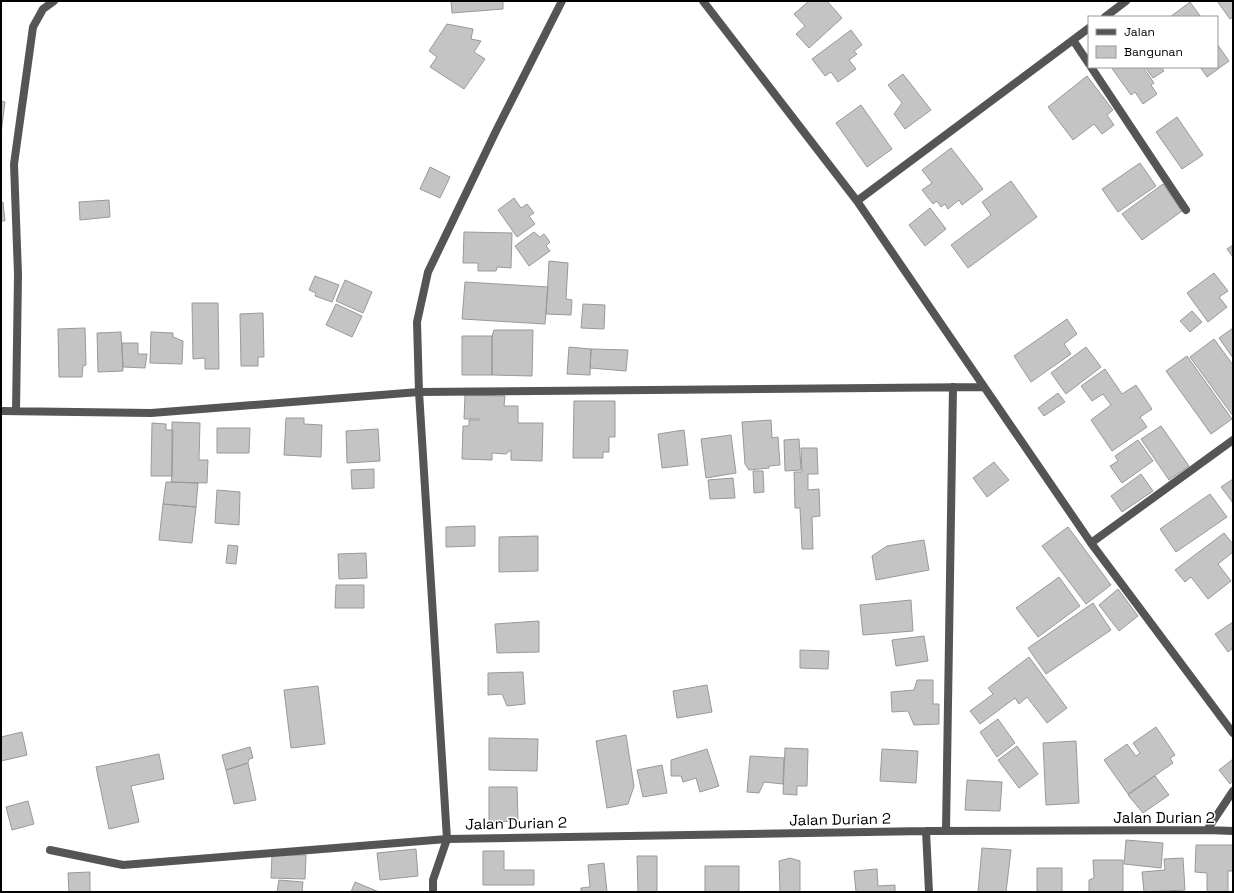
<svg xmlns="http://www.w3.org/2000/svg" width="1234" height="893" font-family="'Space Grotesk',sans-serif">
<rect width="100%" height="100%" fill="#fff"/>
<path fill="#c4c4c4" stroke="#999" d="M451 1H503V9L452 13Z
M809 1H827L842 18 809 48 796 34 805 26 794 14Z
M1217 1H1233V17L1230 19Z
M1190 2 1201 17H1170Z
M447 24 473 29 471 39 481 41 474 52 485 59 464 89 430 67 437 57 429 51Z
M851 30 862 45 854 51 857 54 849 60 856 69 838 82 831 72 825 76 812 59Z
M1217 44 1229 61 1207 77 1200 67H1217Z
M1111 67H1143L1154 83 1151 85 1157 94 1143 104 1135 92 1131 95Z
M1145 67H1161L1164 71 1153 78Z
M903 74 931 110 905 129 894 114 902 103 888 85Z
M1087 76 1113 110 1107 115 1114 125 1102 134 1094 124 1073 140 1048 107Z
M1 101 5 102 1 133Z
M861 105 892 149 867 167 836 123Z
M1177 117 1203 155 1182 169 1156 132Z
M951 148 983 189 962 205 959 200 948 209 945 204 941 207 937 201 933 204 922 190 932 183 922 170Z
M1140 163 1156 186 1118 212 1102 189Z
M430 167 450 177 440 198 420 189Z
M1011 181 1037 217 968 268 951 245 991 215 982 202Z
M1163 184 1182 211 1142 240 1122 214Z
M514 198 521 208 527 204 534 213 529 216 535 224 517 237 498 210Z
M109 200 110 217 80 220 79 202Z
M3 202 5 221H1V203Z
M930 208 946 229 925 246 909 225Z
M464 232 512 233 511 268 497 267 496 271H478V263H463Z
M534 232 540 237 544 234 550 242 546 246 550 251 529 266 515 246Z
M1233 245V257L1227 249Z
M549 261 568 263 566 299 572 300 571 315 546 314Z
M1214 273 1228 291 1219 297 1227 307 1208 322 1187 293Z
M315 276 339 285 332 302 315 296 316 293 309 290Z
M345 280 372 292 363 313 336 301Z
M465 282 548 287 545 324 462 319Z
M192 303H218L219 369H205V358L193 359Z
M336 304 362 316 352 337 326 325Z
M583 304 605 305 604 329 581 328Z
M1192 311 1202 322 1190 332 1180 321Z
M263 313 264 357H258V366H241L240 314Z
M1067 319 1077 334 1064 344 1071 354 1031 382 1014 356Z
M85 328 86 365 83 366 82 377H59L58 329Z
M1233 328V358L1219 338Z
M494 330H533L532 376 492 375V336Z
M121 332 123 371 98 372 97 333Z
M151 332 173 333V337L183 341 182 364 150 363Z
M462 336H492V375H462Z
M1214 339 1233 365V416L1190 357Z
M122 343H138V354H147L145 368 123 367Z
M569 347 591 349 590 375 567 374Z
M1086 347 1101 367 1066 394 1051 373Z
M591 349 628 350 626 371 590 368Z
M1187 356 1232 419 1211 434 1166 371Z
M1105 369 1122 394 1136 385 1152 409 1140 417 1147 427 1112 451 1091 420 1111 405 1103 394 1092 401 1081 386Z
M1058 393 1065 402 1044 416 1038 408Z
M465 395 505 396 504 406H518V423H543L542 461 511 460V450L506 454 492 453V460L462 459 463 426H469V420H480V419H464Z
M574 401H615V437H609V452H603V458H573Z
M286 418H304V424L322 425 321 457 284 455Z
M771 420 772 438 778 437 780 465 769 466V468L749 470 745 464 742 422Z
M172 422 200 423 199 460H208L207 483 171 482 172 476Z
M152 423 166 424V430H173L172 476H151Z
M1161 426 1189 466 1169 480 1141 439Z
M217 428H250L249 453H217Z
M378 429 380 461 347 463 346 431Z
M684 430 688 465 662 468 658 434Z
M731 435 736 473 706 478 701 439Z
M799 439 801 470 785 471 784 440Z
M1138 440 1153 461 1122 483 1110 466 1118 461 1115 456Z
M801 448H817L818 474H808V490L819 489 820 516 812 517 813 549H802L800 508H795L794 472H802Z
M994 462 1009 480 987 497 973 478Z
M374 469V488L352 489 351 470Z
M753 471H763L764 492 754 493Z
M1141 474 1153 491 1122 512 1111 496Z
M733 478 735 498 710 499 708 480Z
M1233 479V503L1221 487Z
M166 482 198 483 196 507 163 504Z
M217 490 240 492 239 525 215 523Z
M1210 494 1227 517 1176 552 1160 529Z
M163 504 196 507 192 543 159 540Z
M475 526V546L446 547V527Z
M1068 527 1111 585 1086 604 1042 546Z
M1224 533 1233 544V552L1218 564 1231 581 1208 599 1191 577 1185 582 1175 570Z
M538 536V571L499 572V537Z
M924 540 929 570 876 580 872 556 887 546Z
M228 545 238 546 236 564 226 563Z
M366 553 367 578 339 579 338 554Z
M1059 577 1080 606 1038 637 1016 608Z
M336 585H364V608H335Z
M1118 589 1138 616 1119 631 1099 605Z
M911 600 913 631 863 635 860 605Z
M1093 603 1111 630 1046 674 1028 648Z
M539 621V652L497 653 495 624Z
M1233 622V648L1228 652 1215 634Z
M924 636 928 661 896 666 892 640Z
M800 650 829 651 828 669 800 668Z
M1029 657 1067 708 1047 723 1027 697 1019 704 1015 698 980 724 970 711 993 694 988 688Z
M523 672 525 704 507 706 502 694 488 695V673Z
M917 680H933V704H939V724L914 725 908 711 892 712 891 692 914 690Z
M707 685 712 712 677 718 673 691Z
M318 686 325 744 291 748 284 690Z
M998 719 1015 743 997 757 980 732Z
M1156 727 1175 755 1170 758 1173 763 1128 794 1104 760 1127 744 1136 756 1140 753 1133 743Z
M22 732 27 755 1 761V737Z
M626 735 634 786 628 804 607 808 596 741Z
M489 738 538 739 537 771 489 770Z
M1076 741 1079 803 1046 805 1043 743Z
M1017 746 1038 774 1019 788 998 760Z
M250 747 253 758 249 759 248 763 226 770 222 755Z
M785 748 808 749 807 786H797V795L783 794Z
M707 749 719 786 700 792 696 778 683 782 681 776H671V760Z
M882 749 918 751 916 783 880 781Z
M159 754 164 779 131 786 139 822 109 829 96 767Z
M750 756 784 758 783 784 764 782 759 793 747 792Z
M1233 759V781L1230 784 1219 770Z
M248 763 256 800 234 804 226 770Z
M662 765 667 793 643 797 637 770Z
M1155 776 1169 795 1143 813 1128 795Z
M967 780 1002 782 1000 811 965 810Z
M489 787H517L518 821 489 822Z
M28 801 34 824 12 830 6 807Z
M1126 840 1163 843 1161 868 1124 864Z
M1196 845H1233V871H1228V892H1207V873L1195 872Z
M982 848 1011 850 1006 892H978Z
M416 849 418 876 380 880 377 853Z
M483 851H504V870H534V885H483Z
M272 855H306L305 879 271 878Z
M637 856H657V892H638Z
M790 858 800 861V892H780L779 861Z
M1183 858 1185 890 1144 892 1142 872 1165 870 1164 859Z
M1093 860H1123V892H1089V880L1094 878Z
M604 863 607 892H581V888L590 887 588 865Z
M705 866H739V892H705Z
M1037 868H1062V892H1024H1037Z
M877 869 878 886 895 885V892H856L854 871Z
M90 872V892H69L68 873Z
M279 880 303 882 302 892H277Z
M355 882 379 892H351Z"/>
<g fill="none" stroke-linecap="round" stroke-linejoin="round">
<path stroke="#555" stroke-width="8" d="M703 1 857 201 1091 543 1233 733
M1105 17 1126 1
M1073 40 1089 64
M1091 67 1186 210
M857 201 1089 28
M1 411 151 413 419 392 984 387
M16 411 18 274 14 164 33 27 43 9 54 1
M1091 543 1233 440
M1207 830 1233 791
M926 831 929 892
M946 831 953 387
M50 850 123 865 447 839 926 831 1207 830 1233 831"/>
<path stroke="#555" stroke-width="8" d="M433 892V880L447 839 419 392 417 322 428 272 497 129 562 1"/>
</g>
<g text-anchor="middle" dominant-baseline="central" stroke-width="3" stroke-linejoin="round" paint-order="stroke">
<g font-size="15" fill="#000" stroke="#fff">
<text x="1164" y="817">Jalan Durian 2</text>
<text transform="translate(840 819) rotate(-1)">Jalan Durian 2</text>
<text transform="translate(516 823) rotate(-1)">Jalan Durian 2</text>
</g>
</g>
<rect width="1234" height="893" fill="none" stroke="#000000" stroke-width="4"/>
<rect x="1088" y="16" width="130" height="52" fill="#ffffff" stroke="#999999"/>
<rect x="1096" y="29" width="20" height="6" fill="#555555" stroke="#999999"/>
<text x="1124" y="36" font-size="12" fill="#000000">Jalan</text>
<rect x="1096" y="46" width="20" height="12" fill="#c4c4c4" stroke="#999999"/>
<text x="1124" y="56" font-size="12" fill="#000000">Bangunan</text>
</svg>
